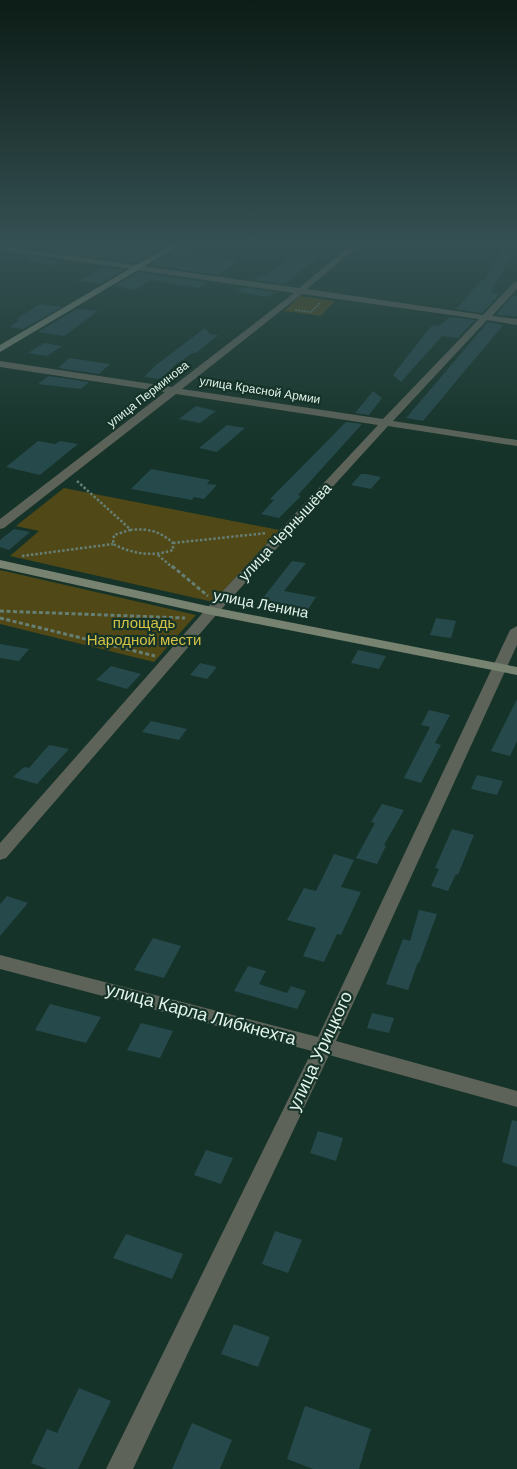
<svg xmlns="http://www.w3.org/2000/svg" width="517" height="1469" font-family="'DM Sans',sans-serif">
<rect width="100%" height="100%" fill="#153328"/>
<path fill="#504816" d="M300 296 335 301 321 316 284 311Z
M64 488 279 530 213 602 10 556 39 531 16 526Z
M0 570 196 615 154 662 0 624Z"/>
<path fill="#26494c" d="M49 245H166L135 263 41 250Z
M182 245H205L193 253 239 260 218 275 150 265Z
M502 248 512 254 491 293 500 294 482 313 456 309 468 296H467L482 280H484Z
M297 253 319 256 284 284 254 280 260 275 266 276Z
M30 256 61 261 53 265 24 260Z
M102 267 124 270 100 284 78 281Z
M138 272 207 282 200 288 151 280 135 290 114 286Z
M243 287 274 292 269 297 237 292Z
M513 296H517V316L496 315Z
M40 304 62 307 23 329 9 327 20 320 16 319Z
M77 309 98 311 64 336 38 332Z
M450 317 475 320 458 338 442 336 401 382 393 375 428 330 433 325 439 326Z
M488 322 503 325 423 421 406 418Z
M205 328 210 334 218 335 196 353H192L180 362H178L161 379 144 377 156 365Z
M44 343 62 346 47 356 28 353Z
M69 358 110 364 99 374 58 368Z
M48 376 89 382 81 389 38 384Z
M373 391 382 398 369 415 355 413Z
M196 406 216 411 200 423 179 419Z
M347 422 362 424 298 495 301 496 279 518 261 514 274 500 270 499 345 423Z
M227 425 245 428 217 452 199 448Z
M38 441 55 444 60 441 78 444 40 475 6 467Z
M151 469 210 480 207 484 217 485 204 499 194 497 192 500 131 489Z
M361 474H366L381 477 371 489 351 485Z
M14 529 30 532 9 550 0 547V540Z
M292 561 306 563 284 591 316 597 307 611 259 603Z
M436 618 456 621 451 638 430 635Z
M0 644 29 649 19 661 0 658Z
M358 650 386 656 379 669 351 663Z
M200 663 217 667 207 679 190 675Z
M111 666 141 674 127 689 96 680Z
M517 699V741L510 756 491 751Z
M429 710 450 715 435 743 441 745 421 783 404 778 430 727 421 725Z
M151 721 187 729 179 740 142 732Z
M49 745 69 749 37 784 13 777 24 767 29 768Z
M477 775 503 781 497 795 471 789Z
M382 804 404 810 384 845 386 846 377 864 356 858 375 823 371 822Z
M452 829 474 835 458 875 456 874 448 891 431 886 439 869 435 868Z
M334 854 354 860 341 887 361 892 341 935 337 934 324 962 303 956 316 928 287 920 304 888 316 891Z
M7 896 28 903 0 936V904Z
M419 910 437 914 419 963 418 962 408 990 386 984 403 939 410 941Z
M153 938 181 946 164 978 134 970Z
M248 966 266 971 259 984 287 993 291 986 306 991 297 1009 234 991Z
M50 1004 101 1017 86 1043 35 1030Z
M372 1013 394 1018 389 1033 367 1028Z
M141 1023 173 1031 160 1058 127 1050Z
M512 1120 517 1121V1167L502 1162Z
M318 1131 343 1138 336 1161 310 1153Z
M206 1150 233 1158 221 1184 194 1175Z
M275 1231 302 1240 288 1273 262 1264Z
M126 1234 183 1254 172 1279 113 1258Z
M234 1324 270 1337 258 1367 221 1354Z
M79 1388 111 1401 78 1469H47L31 1463 47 1429 57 1433Z
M305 1406 371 1429 359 1469H313L287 1459Z
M192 1423 232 1440 220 1469H172Z"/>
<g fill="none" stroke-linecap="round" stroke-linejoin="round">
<path stroke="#667f75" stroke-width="2" stroke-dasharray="2 1" stroke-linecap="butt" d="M295 310 311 312 320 303"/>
<path stroke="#667f75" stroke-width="2.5" stroke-dasharray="2.5 2" stroke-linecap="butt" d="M77 481 130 529
M130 530C147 528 160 531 173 543V550C152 557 133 554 113 544L114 535Z
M173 543 267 533
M158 555 173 568
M22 556 113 544"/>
<path stroke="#667f75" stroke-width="3" stroke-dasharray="4 2.5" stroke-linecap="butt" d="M172 566 208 596
M0 611 185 618
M0 618 155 656"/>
<path fill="#5d6359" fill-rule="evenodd" d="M351 245H360L307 289 483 315 514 282H517V289L492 316 517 319V325L487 320 393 421 517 440V446L388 426 217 614 6 858 0 860V843L207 608 378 425 176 394 4 528 0 529V519L165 392 0 367V361L172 387 294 293 0 250V246L299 288ZM302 294 479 319 383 419 182 389Z
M517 626V645L336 1041 517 1091V1107L329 1055 133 1469H106L312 1051 0 969V955L318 1037 510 630Z"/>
<path fill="#778271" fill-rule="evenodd" d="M170 245H180L0 352V345Z
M0 560 212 607 517 667V675L212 615 0 568Z"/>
</g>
<linearGradient id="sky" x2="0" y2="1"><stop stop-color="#0c1c16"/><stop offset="0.54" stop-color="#355053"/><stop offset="1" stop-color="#355053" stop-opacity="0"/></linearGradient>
<rect width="517" height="451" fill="url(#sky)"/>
<g text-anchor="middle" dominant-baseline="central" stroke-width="4.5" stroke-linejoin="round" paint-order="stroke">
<g font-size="12" fill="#e2f3eb" stroke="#153328">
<text transform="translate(260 390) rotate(9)">улица Красной Армии</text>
<text transform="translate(148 394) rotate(-38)">улица Перминова</text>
</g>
<g font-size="15" fill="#e2f3eb" stroke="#153328">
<text transform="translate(285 532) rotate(-47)">улица Чернышёва</text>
<text transform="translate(261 604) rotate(11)">улица Ленина</text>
</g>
<g font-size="15" fill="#d4c146" stroke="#153328">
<text x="144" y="623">площадь<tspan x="144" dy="17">Народной мести</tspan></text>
</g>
<g font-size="18" fill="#e2f3eb" stroke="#153328">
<text transform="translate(201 1014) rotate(15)">улица Карла Либкнехта</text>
<text transform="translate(320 1051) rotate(-65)">улица Урицкого</text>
</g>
</g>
</svg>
